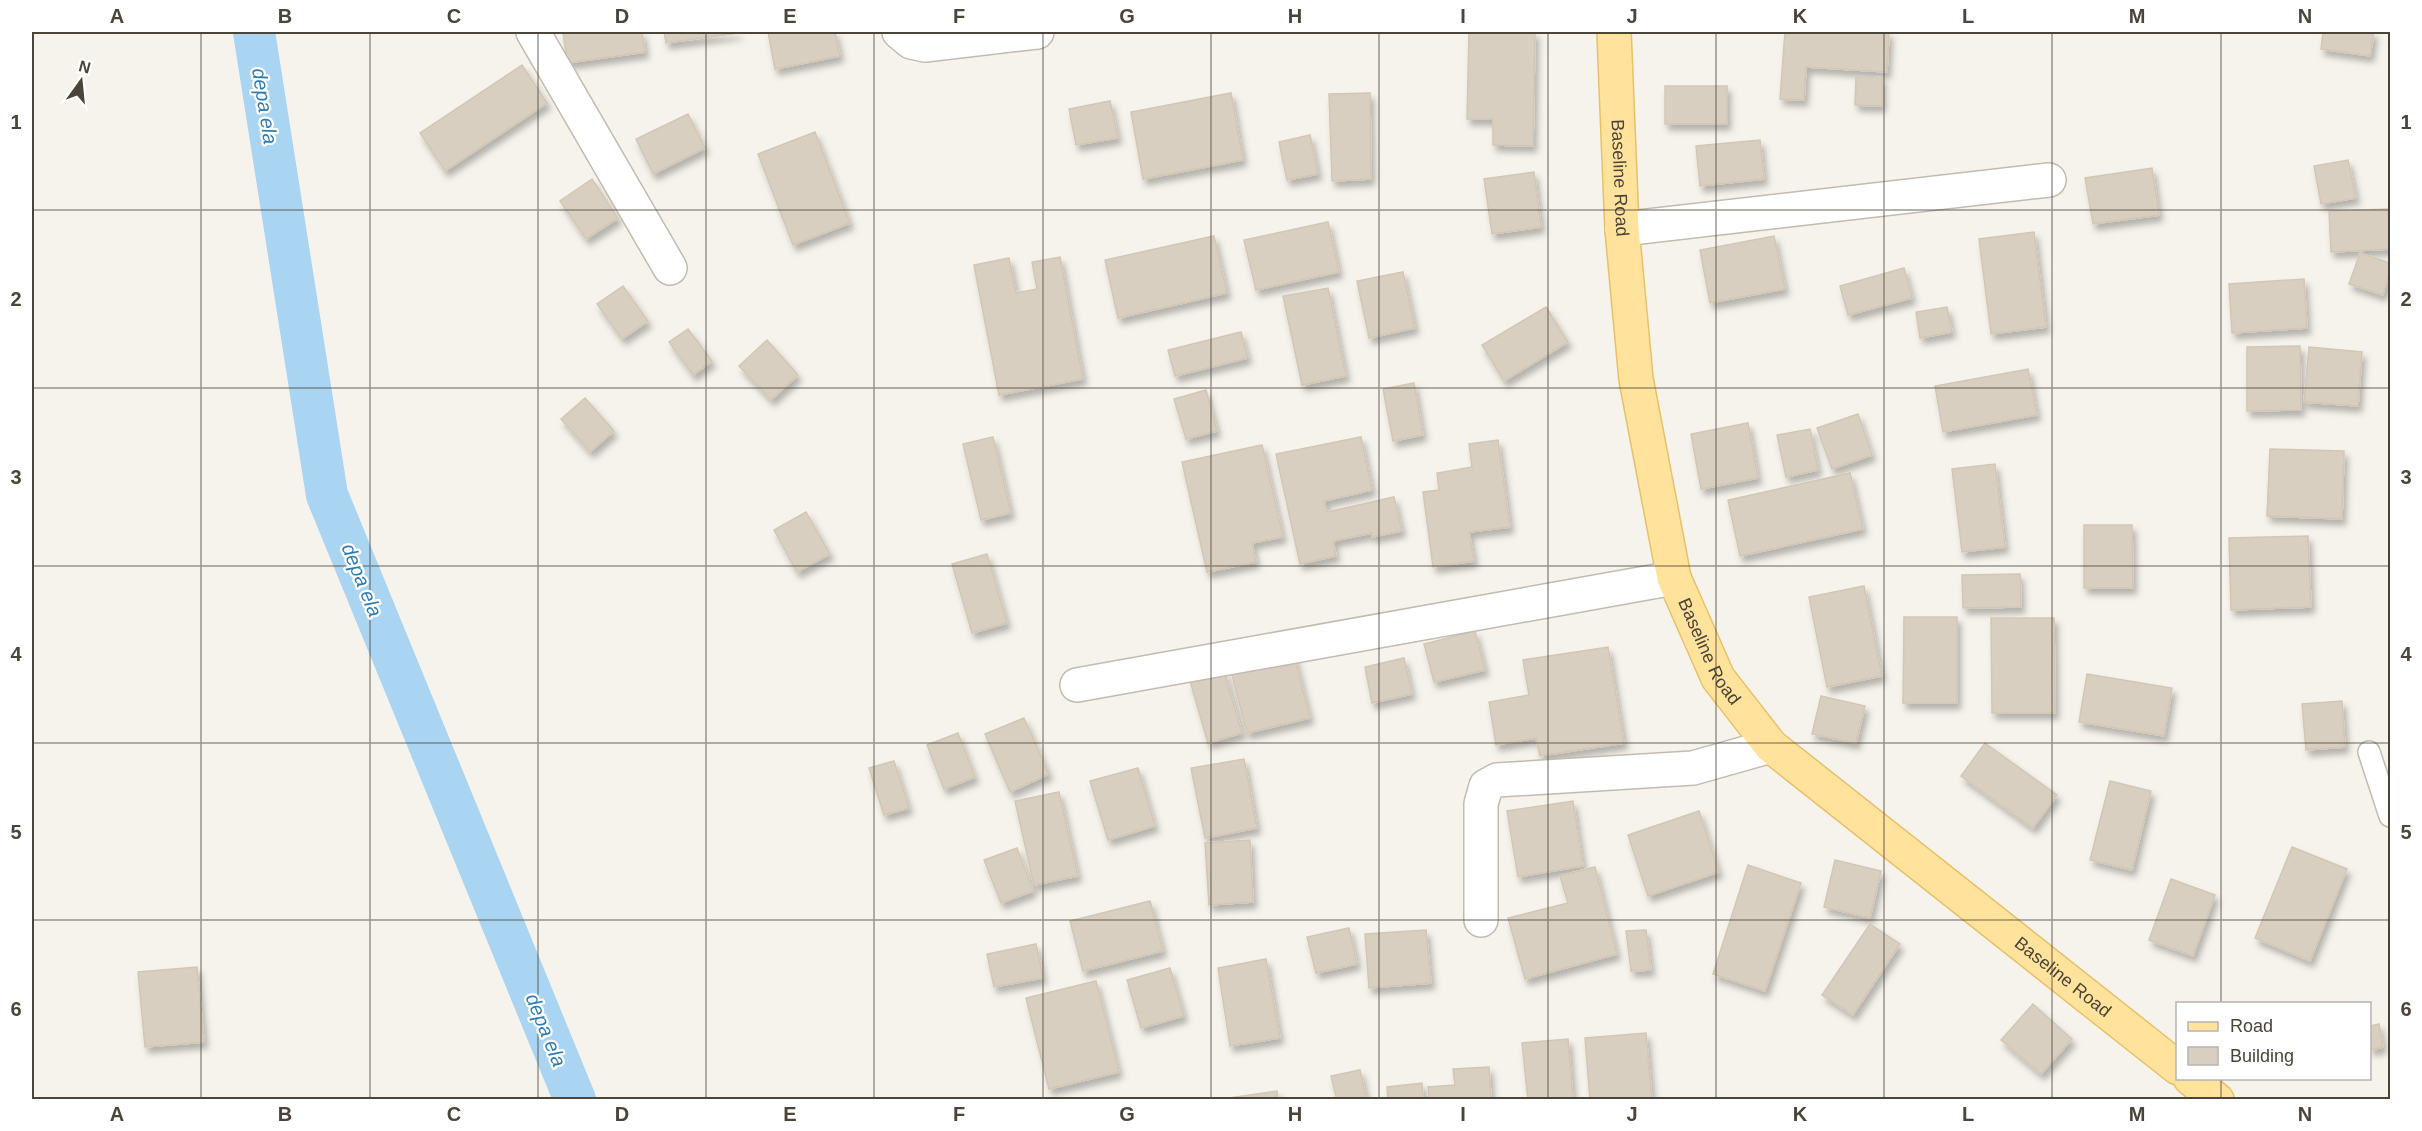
<svg xmlns="http://www.w3.org/2000/svg" width="2422" height="1131" font-family="Arial,sans-serif">
<defs>
<filter id="shadow"><feDropShadow dx="3.5" dy="6" stdDeviation="3" flood-color="#0004"/></filter>
</defs>
<rect width="100%" height="100%" fill="#f6f3ec"/>
<g fill="none" stroke-linecap="round" stroke-linejoin="round">
<path stroke="#a9d4f2" stroke-width="42" d="M254 32 327 495 575 1100"/>
</g>
<path fill="#d8cfc1" stroke="#d3c7b4" stroke-width="1.5" filter="url(#shadow)" d="M563 32H642L645 52 567 63Z
M664 32H738V33L666 43Z
M768 32H835L840 56 775 69Z
M1469 32H1535L1533 146 1493 145V119H1467Z
M1785 32H1889L1887 72 1806 67 1804 100 1780 99Z
M2323 32H2374L2370 56 2321 49Z
M522 65 547 103 445 171 420 133Z
M1856 77H1882V106L1855 105Z
M1665 86H1727V124H1665Z
M1231 93 1243 160 1143 179 1131 112Z
M1370 93 1371 179 1332 181 1329 94Z
M1110 101 1118 138 1076 145 1069 109Z
M688 114 705 148 653 174 636 139Z
M815 132 850 223 793 245 758 154Z
M1310 135 1318 174 1287 180 1279 142Z
M1760 140 1764 179 1700 186 1696 146Z
M2348 160 2356 198 2321 204 2314 166Z
M2152 168 2159 215 2093 224 2085 178Z
M1534 172 1541 227 1492 234 1484 179Z
M592 179 618 218 586 239 560 201Z
M2390 209V249L2331 252 2329 211Z
M1328 222 1339 272 1256 290 1244 240Z
M2034 232 2046 327 1991 334 1979 239Z
M1214 236 1227 293 1118 318 1105 260Z
M1774 236 1785 289 1710 303 1700 250Z
M2360 253 2390 263V271L2383 295 2349 284Z
M1060 257 1083 379 999 395 974 265 1009 258 1016 293 1037 289 1032 262Z
M1904 268 1912 298 1848 315 1840 286Z
M1403 272 1415 328 1369 338 1357 281Z
M2304 279 2307 328 2232 333 2229 284Z
M623 286 648 321 622 339 597 304Z
M1328 288 1346 376 1302 385 1283 296Z
M1546 307 1568 342 1504 381 1482 345Z
M1947 307 1952 332 1920 338 1916 312Z
M688 329 712 361 693 375 669 342Z
M1241 332 1248 358 1175 376 1168 350Z
M767 340 798 375 771 400 739 366Z
M2300 346 2301 410 2247 411V347Z
M2309 347 2362 352 2358 406 2304 402Z
M2028 369 2037 415 1943 432 1935 386Z
M1414 383 1423 435 1393 441 1383 389Z
M1206 390 1217 431 1186 439 1174 399Z
M585 398 614 431 590 452 561 419Z
M1858 414 1872 455 1832 469 1817 428Z
M1748 423 1758 478 1701 489 1691 434Z
M1810 429 1818 470 1786 477 1777 435Z
M993 437 1011 513 981 520 963 444Z
M1361 437 1372 490 1324 501 1327 512 1394 497 1402 531 1372 537V533L1333 541 1336 556 1300 564 1276 454Z
M1498 440 1510 527 1469 532 1474 561 1433 567 1423 492 1439 490 1437 473 1472 467 1469 444Z
M1262 445 1283 537 1252 543 1256 562 1207 572 1182 462Z
M2270 449 2344 451 2342 519 2267 516Z
M1995 464 2005 547 1962 552 1952 469Z
M1850 473 1863 529 1740 556 1728 500Z
M806 512 830 554 797 572 774 530Z
M2084 525H2132L2133 588H2084Z
M2308 536 2311 607 2231 610 2229 538Z
M987 554 1007 623 972 633 952 564Z
M2020 574 2021 607 1963 608 1962 575Z
M1864 586 1882 676 1827 687 1809 597Z
M1904 617H1957V703H1903Z
M1991 618H2054L2055 713H1992Z
M1475 631 1485 670 1434 682 1424 644Z
M1608 647 1624 743 1540 756 1536 738 1496 745 1489 702 1529 695 1523 660Z
M1294 655 1310 718 1247 733 1231 671Z
M1404 658 1412 694 1372 703 1365 667Z
M1224 671 1242 733 1208 743 1190 681Z
M2087 674 2172 688 2164 736 2079 722Z
M1821 696 1865 706 1856 743 1812 734Z
M2342 701 2345 747 2306 750 2302 704Z
M1024 718 1049 774 1010 792 985 734Z
M958 733 975 777 944 789 927 745Z
M1985 743 2057 795 2033 828 1961 776Z
M1244 759 1257 828 1205 838 1191 768Z
M894 761 909 808 884 815 869 768Z
M1138 768 1155 826 1108 840 1090 781Z
M2110 781 2151 791 2132 870 2090 860Z
M1059 792 1078 876 1034 885 1015 801Z
M1573 801 1583 866 1518 877 1507 811Z
M1699 811 1719 872 1648 896 1628 835Z
M1250 840 1253 902 1209 905 1205 843Z
M2292 847 2347 869 2310 961 2255 938Z
M1017 848 1033 891 1001 903 984 860Z
M1835 860 1881 871 1870 918 1824 907Z
M1748 865 1801 883 1765 991 1713 974Z
M1595 867 1617 954 1525 979 1508 918 1568 903 1560 876Z
M2171 879 2215 895 2193 956 2149 940Z
M1150 901 1163 951 1083 971 1070 921Z
M1870 924 1900 944 1853 1015 1822 995Z
M1349 928 1357 964 1316 973 1307 937Z
M1426 930 1431 983 1369 988 1365 934Z
M1646 930 1651 970 1631 971 1626 931Z
M1036 944 1043 978 994 987 987 954Z
M1266 959 1280 1038 1230 1046 1218 968Z
M197 967 204 1042 145 1047 138 972Z
M1170 968 1184 1016 1141 1028 1127 980Z
M1096 981 1119 1072 1049 1089 1026 998Z
M2033 1004 2072 1039 2041 1074 2001 1040Z
M2379 1024 2383 1047 2370 1050V1026Z
M1646 1033 1652 1100H1590L1585 1038Z
M1568 1039 1573 1100H1528L1522 1043Z
M1489 1067 1491 1100H1429L1428 1087 1455 1085 1453 1069Z
M1360 1070 1366 1097 1337 1100 1331 1076Z
M1422 1083 1423 1100H1388L1387 1087Z
M1277 1091 1278 1100H1215Z"/>
<g fill="none" stroke-linecap="round" stroke-linejoin="round">
<defs>
<path id="lane" d="M2369 752 2390 816"/>
<path id="street" d="M533 32 670 268
M899 32 911 42 925 45 1037 32
M1622 229 2049 180
M1077 685 1674 578
M1481 920V804L1486 786 1497 780 1693 768 1771 746"/>
<g id="primary">
<path id="s1" d="M1614 32 1622 229 1636 379 1674 578 1718 678 1771 746 2178 1068"/>
<path d="M2190 1078 2217 1100"/>
</g>
</defs>
<use href="#lane" stroke="#c2bbae" stroke-width="24"/>
<use href="#street" stroke="#c2bbae" stroke-width="36"/>
<use href="#primary" stroke="#e6c16a" stroke-width="36"/>
<use href="#lane" stroke="#fff" stroke-width="21"/>
<use href="#street" stroke="#fff" stroke-width="33"/>
<use href="#primary" stroke="#ffe39c" stroke-width="33"/>
</g>
<path fill="none" stroke="#4b4439" stroke-width="1.5" stroke-opacity="0.55" d="M201 32V1100M370 32V1100M538 32V1100M706 32V1100M874 32V1100M1043 32V1100M1211 32V1100M1379 32V1100M1548 32V1100M1716 32V1100M1884 32V1100M2052 32V1100M2221 32V1004M32 210H2390M32 388H2390M32 566H2390M32 743H2390M32 920H2390M2221 1078V1100"/>
<g text-anchor="middle" dominant-baseline="central" stroke-width="4.5" stroke-linejoin="round" paint-order="stroke">
<g font-size="18" fill="#4b4439" stroke="#fff">
<text stroke="none"><textPath href="#s1" startOffset="146">Baseline Road</textPath></text>
<text stroke="none"><textPath href="#s1" startOffset="632">Baseline Road</textPath></text>
<text stroke="none"><textPath href="#s1" startOffset="1118">Baseline Road</textPath></text>
</g>
<g font-size="20" font-style="italic" fill="#2e7ab2" stroke="#fff">
<text transform="translate(265 106) rotate(81)">depa ela</text>
<text transform="translate(362 580) rotate(68)">depa ela</text>
<text transform="translate(546 1030) rotate(68)">depa ela</text>
</g>
</g>
<rect width="2422" height="1131" fill="none" stroke="#ffffff" stroke-width="66"/>
<rect x="2176" y="1002" width="195" height="78" fill="#ffffff" stroke="#b7b4b0" stroke-width="1.5"/>
<rect x="2188" y="1022" width="30" height="9" fill="#ffe39c" stroke="#b7b4b0" stroke-width="1.5"/>
<text x="2230" y="1032" font-size="18" fill="#4b4439">Road</text>
<rect x="2188" y="1047" width="30" height="18" fill="#d8cfc1" stroke="#b7b4b0" stroke-width="1.5"/>
<text x="2230" y="1062" font-size="18" fill="#4b4439">Building</text>
<g transform="translate(81 81) rotate(15)" stroke="#ffffff" stroke-width="4.5" paint-order="stroke">
<path d="M0-4.5L10 22L0 15L-10 22Z" fill="#4b4439"/>
<text y="-9" font-size="16" font-weight="bold" text-anchor="middle" fill="#4b4439">N</text>
</g>
<rect x="33" y="33" width="2356" height="1065" fill="none" stroke="#4b4439" stroke-width="2"/>
<g font-size="20" text-anchor="middle" font-weight="bold" fill="#4b4439">
<text x="117" y="23">A</text>
<text x="285" y="23">B</text>
<text x="454" y="23">C</text>
<text x="622" y="23">D</text>
<text x="790" y="23">E</text>
<text x="959" y="23">F</text>
<text x="1127" y="23">G</text>
<text x="1295" y="23">H</text>
<text x="1463" y="23">I</text>
<text x="1632" y="23">J</text>
<text x="1800" y="23">K</text>
<text x="1968" y="23">L</text>
<text x="2137" y="23">M</text>
<text x="2305" y="23">N</text>
<text x="16" y="129">1</text>
<text x="2406" y="129">1</text>
<text x="16" y="306">2</text>
<text x="2406" y="306">2</text>
<text x="16" y="484">3</text>
<text x="2406" y="484">3</text>
<text x="16" y="661">4</text>
<text x="2406" y="661">4</text>
<text x="16" y="839">5</text>
<text x="2406" y="839">5</text>
<text x="16" y="1016">6</text>
<text x="2406" y="1016">6</text>
<text x="117" y="1121">A</text>
<text x="285" y="1121">B</text>
<text x="454" y="1121">C</text>
<text x="622" y="1121">D</text>
<text x="790" y="1121">E</text>
<text x="959" y="1121">F</text>
<text x="1127" y="1121">G</text>
<text x="1295" y="1121">H</text>
<text x="1463" y="1121">I</text>
<text x="1632" y="1121">J</text>
<text x="1800" y="1121">K</text>
<text x="1968" y="1121">L</text>
<text x="2137" y="1121">M</text>
<text x="2305" y="1121">N</text>
</g>
</svg>
